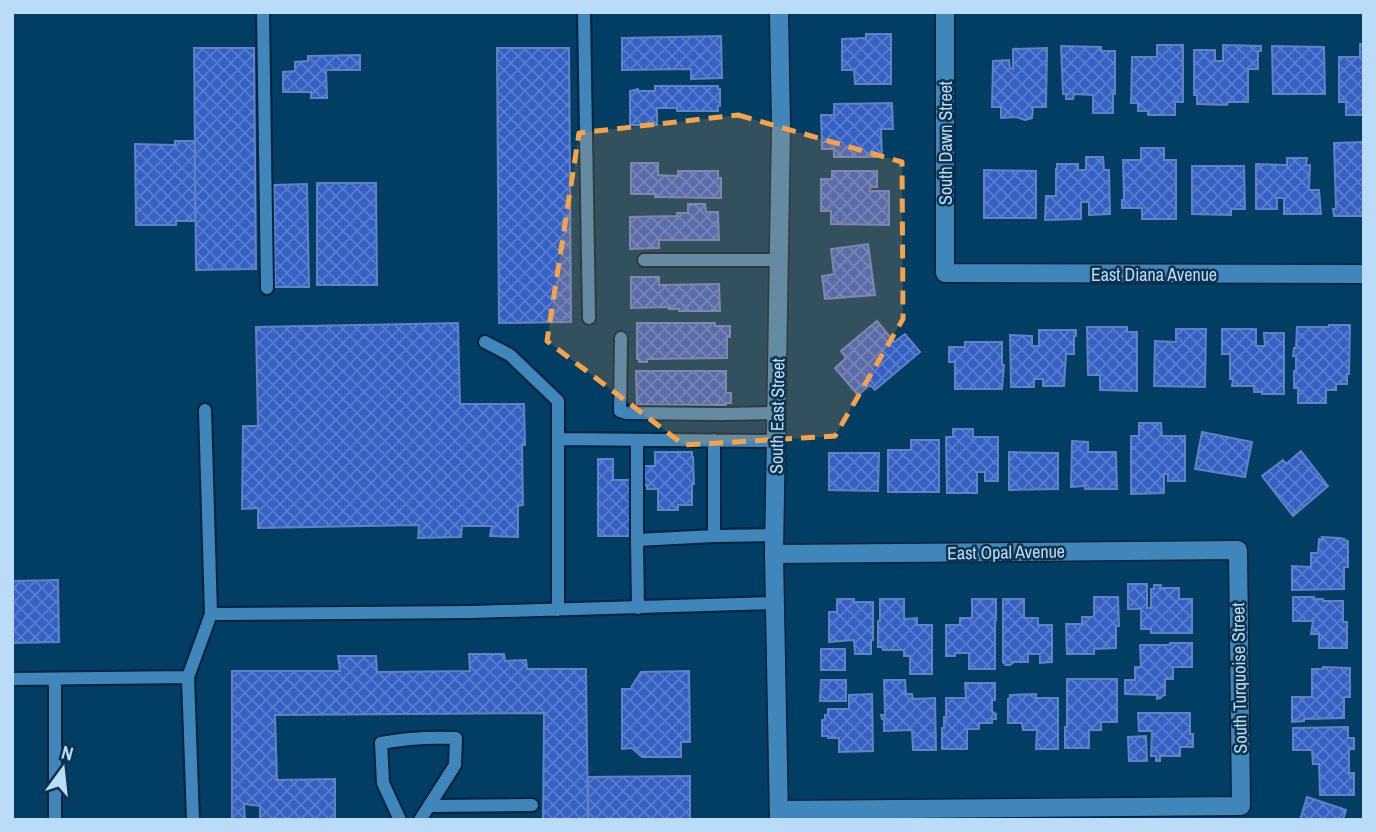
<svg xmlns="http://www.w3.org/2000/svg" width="1376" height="832" font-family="'Archivo Narrow',sans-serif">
<defs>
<pattern id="building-cross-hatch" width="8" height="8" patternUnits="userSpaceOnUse" patternTransform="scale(1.75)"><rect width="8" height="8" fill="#3560c4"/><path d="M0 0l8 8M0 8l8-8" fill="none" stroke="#597ecf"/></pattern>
</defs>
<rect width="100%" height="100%" fill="#023d63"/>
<path fill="url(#building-cross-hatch)" stroke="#6382c4" stroke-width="2" d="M866 34H891V84H855L854 70H842V39L866 38Z
M721 36 722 78 691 79V69L622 70V38Z
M1360 44H1364V115H1346V102H1339V57H1360Z
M1157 45H1183V102H1175V115H1148V111H1138V103H1131L1132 57H1157Z
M1223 45 1261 46V51H1258V69H1248V102H1228L1227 105 1197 104V95H1194V50H1215V61H1223Z
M1061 46 1101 47V51H1115V94H1113V113H1093V95L1074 94 1073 99H1066V94H1063Z
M1272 46 1324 47 1325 94H1273Z
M194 48H254L256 269 196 270Z
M497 48H569L571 322 499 323Z
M1047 48 1046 107H1033L1032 118 1029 119 1025 120 1016 117 1001 118V107H992L993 61 1009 60 1010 68 1013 69V49Z
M360 55V70H326L327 98H311V92H283V72L295 71V62L308 61V56Z
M655 86H718V89H720V106H718V111H677V108H657V125H630V91L638 89V91H655Z
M892 103 893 129H881L882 157H834V149H822L821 115H834V104Z
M175 141H195V221H176V225H136L135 144 175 145Z
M1364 142V216H1334L1333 209H1336L1334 143Z
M1141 148H1164V160H1176V219H1142V208H1122V200H1124L1123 160H1141Z
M1086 157H1103L1104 170H1109L1110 214 1089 215V202H1081V219L1045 220 1046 196H1056V169H1057V164H1078V170H1086Z
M1287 158H1307L1306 165H1310L1309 190H1319L1321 214H1284V198H1277V209H1256V164L1287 165Z
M631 163H658V175L678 176V171H718V178H721V198L655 197V194H631Z
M1192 166H1244L1245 209H1231V215L1192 214Z
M984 170 1036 171V218H984Z
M832 171H877V187H870V191H889V225L831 224V211H821V179H832Z
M317 183H376L377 285H317Z
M307 184 309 287H275L274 185Z
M688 204H705L706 212H718L719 240H659V248L630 249V217L677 216V213H688Z
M868 244 875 295 825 299 822 276 834 274 831 249Z
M631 277H659V285L719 284 720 311H679V309H669V307L631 308Z
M877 321 894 342 905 334 920 352 875 390 870 385 858 395 835 368 846 358 841 351Z
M458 323 460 404H524L525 445H522L523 505 518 506V537L490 536 492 526H462L461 537 418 538 419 525 258 528V508L242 509 243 426H258L256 327Z
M637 323H715V326H730V337H727V358L647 359V362H639V359H637Z
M1329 325H1350L1349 374H1347V384H1336V390H1326V403H1298V388H1294V371H1296V356H1293L1294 348H1296L1297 327H1329Z
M1087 327H1127V332H1137V391L1100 390V375H1088Z
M1176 329H1206L1205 387 1154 386 1155 341 1176 342Z
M1222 329H1256V346H1265L1264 333H1284V394H1262V392H1254V386H1232L1233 379H1230V354H1222Z
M1039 330H1076V336H1074V354H1066L1064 386H1043V379H1034V387H1011L1010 335 1032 336V346H1039Z
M965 342H1002V365H1004L1002 389H955V362H949V347H965Z
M636 371H726V393H731V403H726V405H637Z
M1139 423H1161L1162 436H1185V481H1168V474H1164V493L1131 494V436H1139Z
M953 429H973V437H998V481H985V472H977V493H947L946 437H953Z
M1202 432 1252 442 1245 477 1195 469Z
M911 440H939V492H888V450H911Z
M1072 441 1088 442V452H1116L1117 489H1085V486L1071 487Z
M1301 451 1328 486 1293 516 1262 476 1283 460 1286 464Z
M655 452H692V457H693L694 484H692V505H678V510H658V489H647V485H641V466H655Z
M1009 452 1058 453V489L1009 490Z
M829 453H879L878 491 829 490Z
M598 459H613V480H630V536H598Z
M1322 537 1340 538 1344 539 1343 540 1348 541V567H1344V589L1292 590V566L1311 567V553H1318L1319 539H1323Z
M58 580 59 642 12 643V581Z
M1128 584H1147V608H1151V589H1154V585H1161L1160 588H1179V599H1192V633H1151V629H1141V609H1128Z
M1094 597H1118L1119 626H1116V648L1094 649V654H1067L1066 624H1082V617H1094Z
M1293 597H1314V599H1323V601H1343V622H1347V648H1319V634H1311L1313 621H1293Z
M837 599H854V602H873V640H871V654H855L854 640 829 642V612H837Z
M880 599H904V619L917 618V625H932V674H910V656H904V650H883L882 647H878V621H880Z
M972 599H996V620H995V669H969V653H955V656H946V625H960V618H972Z
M1003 599H1024V618H1038V625H1052V662L1040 663V654H1028V662H1014L1010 665H1006L1003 662Z
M1170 643H1192V667H1173V679H1165V695L1162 696 1161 698 1157 699V695L1125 694V680H1135V667H1141L1140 645H1170Z
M821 649H845V670H821Z
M469 654H504L505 661 526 660 527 669H586L588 820H543L544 713 275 715 277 780 335 779V820H260V806L244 804 245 820H232V671H340L338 656H376L377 672 470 671Z
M1323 667 1350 668V697H1344V718L1304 719V721L1292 722V697H1312V669H1323Z
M689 671 690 742H681V757H642L632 748 622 749V689H631L632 686 641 672Z
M1067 679H1117V722H1101V730H1089V748H1065V727H1067Z
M821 680H846V701H820Z
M884 680H905L906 694H912L913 699 935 698 936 750H913L912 730 884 731V719H882L881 715H885Z
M965 683H995V700H992V711L996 714V719H992V723H979V729H967V749H942V728H944V717H946V698H966Z
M872 694 873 751 839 752V738H828V736H822V720H825V715H828V709H849V695Z
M1036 694V698H1058V749H1036L1037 730H1023L1022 723H1008V699L1010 698V695Z
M1138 713H1190V734H1193V747H1180V756H1160V761H1156V756H1151L1152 731H1139Z
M1348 727V738H1354V749H1349V773H1354V795H1320L1319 764H1313L1312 750H1293V728Z
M1146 736 1147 761H1129L1128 737Z
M690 776V820H588V777Z
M1307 797 1346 810 1343 820H1300Z"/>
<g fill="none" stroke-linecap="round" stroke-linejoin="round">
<defs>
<path id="lane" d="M263 12 267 288
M584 12 589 318
M644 260H779
M621 338 620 411 626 413 720 414 777 413
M485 342 510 355 558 401V610
M558 439 776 441
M637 440V540L714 536V440
M714 536 775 535
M637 540 638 608
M211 614 472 612 775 603
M188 677 193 820
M12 679 188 677 211 614 205 410
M430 806 532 805
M55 820V680
M400 820 383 783 381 743C407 738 430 737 456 738L455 765 420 820"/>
<path id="street" d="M945 12V273L1364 274
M774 554 1238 550 1241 806 779 810"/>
<path id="secondary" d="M779 820 774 554 781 126 779 12"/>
</defs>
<use href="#lane" stroke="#00233d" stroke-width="16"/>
<use href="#street" stroke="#00233d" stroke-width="21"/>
<use href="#secondary" stroke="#00233d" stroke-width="21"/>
<use href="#lane" stroke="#4186ba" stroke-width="12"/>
<use href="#street" stroke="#4186ba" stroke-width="18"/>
<use href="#secondary" stroke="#4186ba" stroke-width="18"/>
</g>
<path fill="#f6a248" fill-opacity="0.2" stroke="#f6a248" stroke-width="5" stroke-dasharray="14 9" stroke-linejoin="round" d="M738 115 902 162 903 319 835 436 684 445 547 341 579 133Z"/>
<g text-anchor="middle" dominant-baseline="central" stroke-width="5" stroke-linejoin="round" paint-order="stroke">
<g font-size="18" fill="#bbdcf8" stroke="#0e334e">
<text transform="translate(945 143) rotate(-90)">South Dawn Street</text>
<text x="1154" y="274">East Diana Avenue</text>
<text transform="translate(777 416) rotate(-89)">South East Street</text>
<text transform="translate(1006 552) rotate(-1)">East Opal Avenue</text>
<text transform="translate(1239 678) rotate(-91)">South Turquoise Street</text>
</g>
</g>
<rect width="1376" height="832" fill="none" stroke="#bbdcf8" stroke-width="28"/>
<g transform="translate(63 769) rotate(15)" stroke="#0e334e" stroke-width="5" paint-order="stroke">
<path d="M0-5L12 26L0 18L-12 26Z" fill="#bbdcf8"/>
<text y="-10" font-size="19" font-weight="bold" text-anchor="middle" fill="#bbdcf8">N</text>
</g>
</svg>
